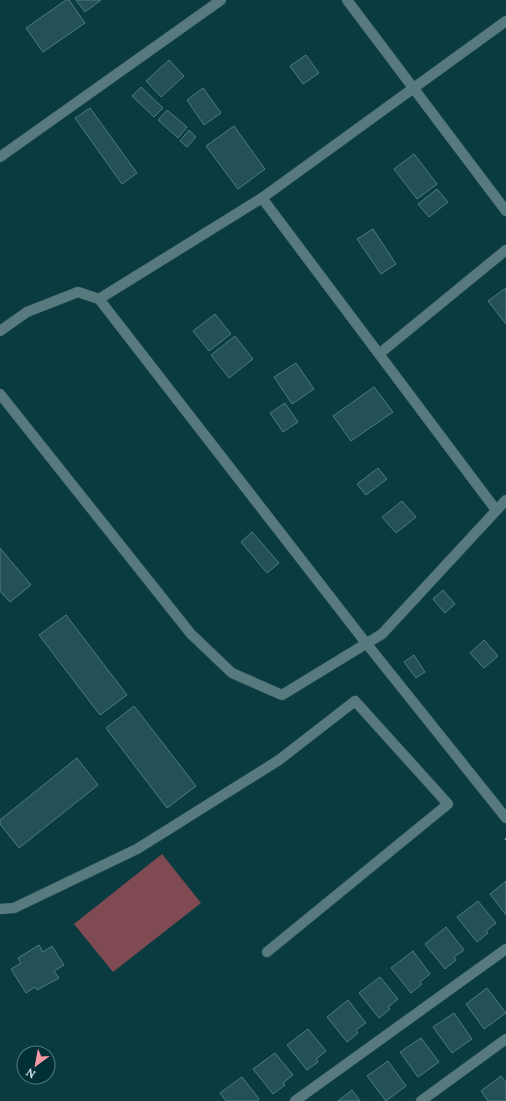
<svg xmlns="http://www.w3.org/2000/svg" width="506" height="1101" font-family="Lora,serif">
<rect width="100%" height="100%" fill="#0a3b41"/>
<path fill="#7f4a51" d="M162 854 201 903 113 972 74 924Z"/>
<path fill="#245057" stroke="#4e7b82" d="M66 0H69L85 23 43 52 26 28Z
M76 0H101L85 12Z
M306 55 319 73 303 84 290 66Z
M169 60 184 76 161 97 146 81Z
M141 87 163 108 154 117 132 96Z
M203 88 221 113 204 125 187 100Z
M90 108 137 173 122 184 75 118Z
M167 110 187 127 178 138 158 120Z
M234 126 265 169 238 189 206 146Z
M189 130 196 137 187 147 180 141Z
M414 154 437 184 417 199 394 169Z
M437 189 448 202 429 217 418 204Z
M373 229 396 264 381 274 357 239Z
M506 288V324L488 301Z
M215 314 231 334 209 351 193 331Z
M235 336 253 359 229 378 211 355Z
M296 363 314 389 292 404 274 377Z
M374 387 393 412 351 441 333 416Z
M285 403 298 422 283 432 270 413Z
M378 468 387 479 366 495 357 484Z
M402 501 416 517 396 533 382 517Z
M252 532 279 563 267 573 241 542Z
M0 548 31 585 10 602 0 591Z
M443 590 455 604 445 613 433 599Z
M66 615 127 695 100 715 39 635Z
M484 640 498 656 484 668 470 653Z
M414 655 425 672 416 678 404 662Z
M134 706 196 786 167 808 106 728Z
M77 758 98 785 19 848 0 824V820Z
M506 881V915L490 894Z
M478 901 496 923 486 931 488 933 477 942 457 917Z
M446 927 464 950 454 957 456 960 445 969 425 944Z
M39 945 43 952 52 946 64 965 54 971 59 978 37 990 35 987 26 993 11 969 21 963 18 958Z
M413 951 430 974 420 982 422 984 411 993 391 968Z
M380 977 398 999 388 1007 390 1009 379 1018 359 993Z
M487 988 506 1013 484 1029 466 1004Z
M348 1000 366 1023 356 1030 358 1033 347 1042 327 1017Z
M454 1013 472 1039 452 1053 433 1027Z
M308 1029 326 1051 316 1059 318 1062 307 1070 287 1045Z
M421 1038 439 1062 418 1077 400 1052Z
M275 1053 293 1075 283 1083 285 1085 273 1094 253 1069Z
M388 1061 406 1086 386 1101 367 1076Z
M501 1076 506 1082V1101H488L481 1091Z
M242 1077 259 1099 257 1101H226L220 1093Z
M352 1090 360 1101H338Z"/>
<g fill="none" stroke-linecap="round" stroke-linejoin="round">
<defs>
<path id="minor" d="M347 0 506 211
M0 157 221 0
M262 198 496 510
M99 299 366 643 506 818
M0 331 27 312 78 292 99 299 262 198 506 21
M379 354 506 250
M0 394 191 634 232 673 282 695 382 634 506 500
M0 909 14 908 137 849 279 760 355 701 448 804 267 952
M295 1101 506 949
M421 1101 506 1039"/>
</defs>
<use href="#minor" stroke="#2e5a5f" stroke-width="11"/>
<path stroke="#688d92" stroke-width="2.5" stroke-dasharray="3 2" stroke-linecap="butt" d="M506 838V840"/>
<use href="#minor" stroke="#587a7f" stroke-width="10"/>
</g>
<g transform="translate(36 1065) rotate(212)"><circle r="19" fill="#003036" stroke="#53797e"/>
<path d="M0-3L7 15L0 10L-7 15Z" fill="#f49aa6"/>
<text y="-6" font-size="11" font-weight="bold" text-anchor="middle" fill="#d0e7ea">N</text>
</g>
</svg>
